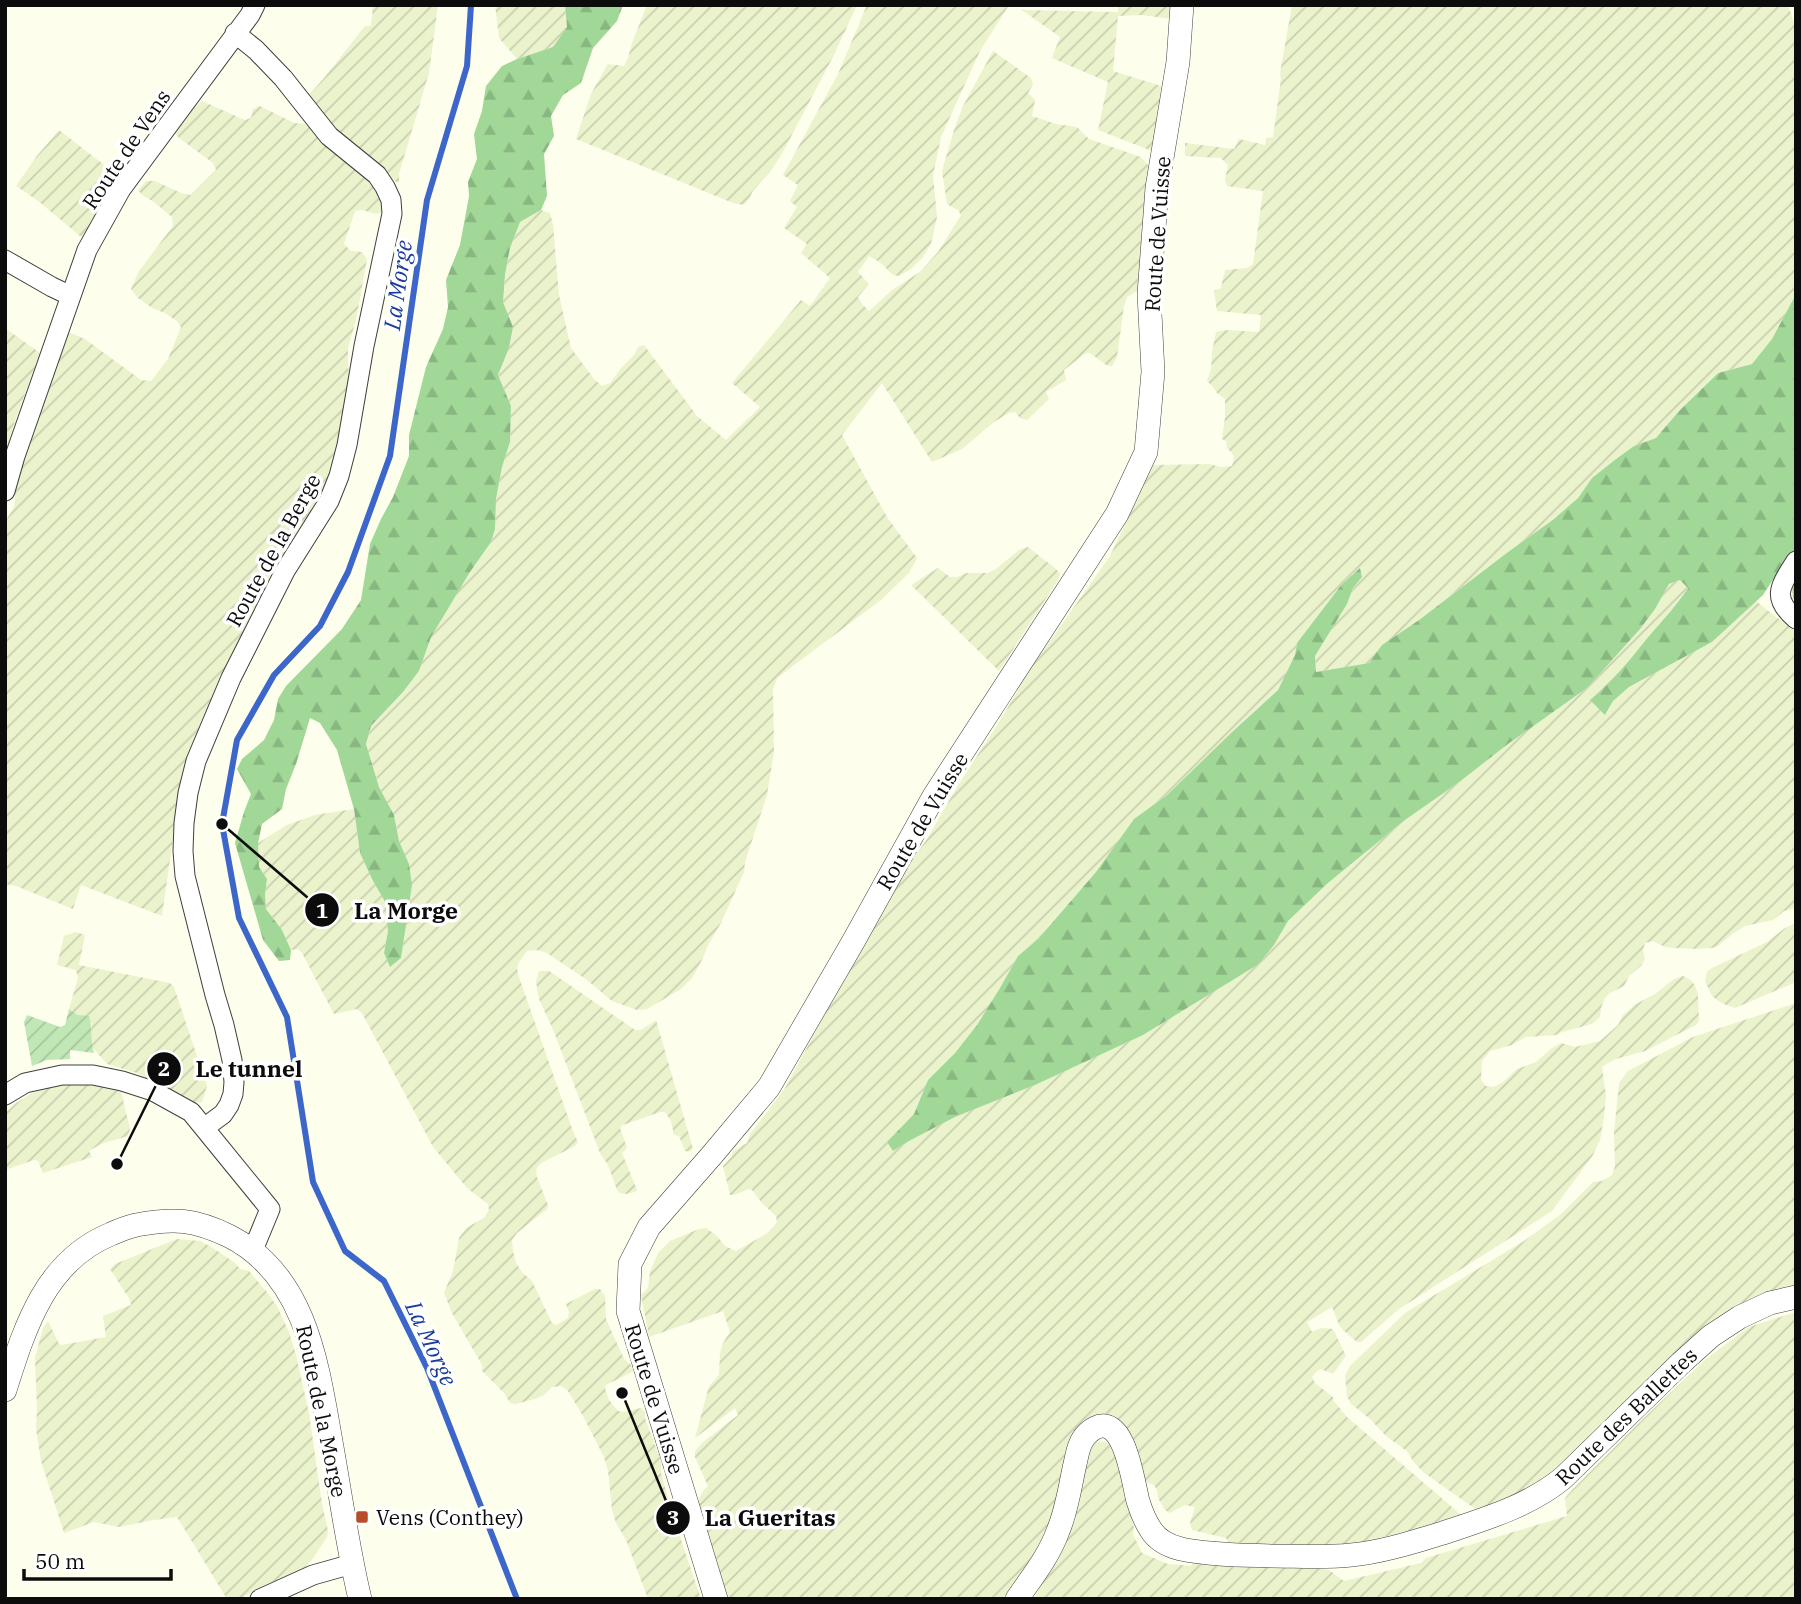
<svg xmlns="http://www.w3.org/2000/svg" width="1801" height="1604" font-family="'IBM Plex Serif',serif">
<defs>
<pattern id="farmland-furrows" width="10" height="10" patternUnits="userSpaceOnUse" patternTransform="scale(1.75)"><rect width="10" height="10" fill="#ebf3cd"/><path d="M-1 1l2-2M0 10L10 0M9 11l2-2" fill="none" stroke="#c8cfaf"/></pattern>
<pattern id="forest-firs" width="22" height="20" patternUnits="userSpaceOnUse" patternTransform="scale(1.75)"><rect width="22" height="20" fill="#a1d797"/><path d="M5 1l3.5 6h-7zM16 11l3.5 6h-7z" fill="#89b781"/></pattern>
<pattern id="garden-furrows" width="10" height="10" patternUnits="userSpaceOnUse" patternTransform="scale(1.75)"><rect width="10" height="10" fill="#c2e7b7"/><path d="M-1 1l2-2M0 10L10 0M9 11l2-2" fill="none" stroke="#a6c59c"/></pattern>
</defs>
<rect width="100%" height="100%" fill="#fdfeec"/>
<path fill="url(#farmland-furrows)" d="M373 5H438L429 73 399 174V182H396L328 125 309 95 324 78 365 26H371Z
M495 5H565L567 27 553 47 517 59 499 38Z
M647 5H857L834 55 784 150 771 171 753 191 749 199 744 205 733 203 576 139 591 94 608 64 624 66 628 58 632 43Z
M867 5H1009L980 51 941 137 933 175 937 217 931 244 923 257 911 269 899 276 893 275 881 263 869 256 858 272 869 284 858 297 863 305 869 311 892 290 920 272 938 252 961 215 958 210 947 204 942 171 954 130 962 108 993 51 1031 78 1033 84 1028 93 1035 100 1032 116 1056 124 1077 127 1089 139 1141 157 1148 165 1150 170 1139 290 1127 297 1124 306 1117 357 1112 366 1106 365 1090 353H1086L1064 370 1066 380 1046 392 1049 399 1027 420 1020 418 1015 412 1009 413 994 422 962 449 932 462 882 383 842 435 887 517 917 558 909 573 881 600 777 678 773 690 774 751 767 795 745 862 744 872 721 923 708 945 702 960 692 978 681 989 647 1009 637 1010 612 1001 587 980 547 953 537 950 527 951 519 962 517 969 519 977 574 1134 578 1142 575 1146 543 1162 538 1166 536 1170 537 1177 548 1205 547 1209 517 1233 512 1240 513 1251 516 1263 522 1272 532 1281 552 1323 556 1325 568 1318 569 1312 566 1304 595 1289H600L605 1296 606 1319 624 1359 631 1365 634 1371 606 1385 605 1388 609 1400 618 1411 624 1412 641 1408 645 1412V1418L661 1461V1473L673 1516 701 1599H648L626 1540 616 1523 612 1510 608 1471 604 1457 583 1416 568 1391 561 1386 552 1387 544 1395 535 1399 515 1404 510 1403 504 1393 482 1371V1365L452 1313 444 1293 453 1271 459 1238 466 1228 484 1218 489 1210 488 1204 467 1188 433 1147 362 1013 357 1009 334 1014 302 953 298 949 291 950 282 930 266 909 265 895 267 879 259 867 258 843 287 825 315 815 354 809 360 853 373 881 384 900 388 931 384 953 401 958 405 929 409 864 399 841 394 815 379 787 366 744 371 726 403 692 419 671 430 637 470 572 491 542 495 529 496 499 502 467 510 442 511 406 498 375 509 348 513 328 503 302 505 275 510 248 520 222 541 210 550 213 553 225 559 295 571 348 594 379 602 386 610 383 622 367 635 354 638 347 644 345 697 416 726 440 760 407 732 383 801 300 810 306 830 278 801 253 807 244 784 228 797 207 790 201 798 185 783 175 838 74Z
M1118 5H1173L1172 19 1142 15 1118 16 1113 71 1161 86 1159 121 1152 151 1098 130 1108 82 1052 58 1060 37 1022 10 1118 12Z
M1292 5H1788L1796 29V294L1772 339 1752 364 1717 373 1679 411 1656 438 1634 446 1616 459 1592 478 1578 498 1554 519 1508 552 1419 620 1382 645 1369 663 1316 672 1315 656 1347 604 1353 588 1362 577 1360 568 1342 584 1297 643 1295 655 1278 690 1231 733 1167 795 1134 819 1096 872 1039 938 1018 956 1000 988 977 1025 955 1053 928 1080 914 1114 887 1142 893 1151 909 1141 955 1117 1035 1085 1143 1035 1259 964 1274 945 1288 921 1328 883 1405 820 1458 783 1508 744 1587 688 1655 609 1669 584 1680 580 1688 587 1675 609 1651 634 1627 665 1606 688 1591 700 1606 714 1613 701 1629 687 1712 642 1756 601 1776 617 1796 630V908L1784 911 1773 920 1745 926 1731 935 1718 946 1712 948 1697 949 1674 948 1665 947 1653 941 1645 943 1643 950 1645 959 1641 966 1629 976 1624 986 1610 993 1605 998 1601 1008 1600 1017 1592 1024 1562 1032 1556 1035 1526 1037 1512 1045 1490 1051 1482 1061 1481 1080 1486 1086 1494 1087 1503 1082 1517 1069 1536 1062 1552 1048 1561 1043 1575 1047 1600 1041 1618 1025 1623 1015 1634 1005 1655 994 1674 979 1683 976 1691 980 1695 986 1698 994 1699 1021 1696 1025 1645 1051 1616 1059 1606 1064 1602 1067 1606 1096 1604 1117 1600 1140 1593 1155 1552 1211 1399 1309 1361 1342H1357L1343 1330 1339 1325 1332 1307 1307 1322 1312 1332 1321 1328 1333 1329 1346 1356 1333 1374 1321 1369 1316 1372 1312 1377 1315 1383 1333 1397V1400L1347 1417 1460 1514V1517L1424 1528 1347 1545 1297 1547 1229 1543 1226 1538 1192 1530 1190 1523 1195 1507 1185 1505 1170 1513 1165 1510 1158 1498 1157 1490 1154 1485 1143 1481 1100 1417 1051 1531 1007 1599H725L713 1569 707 1525 698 1501 703 1491 708 1486 695 1457V1451L703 1442 738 1415 735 1408 695 1438 709 1386 719 1375 720 1353 723 1343 730 1332 723 1311 649 1337 641 1295 648 1288 650 1272 658 1253 670 1241 699 1229 706 1228 716 1235 725 1246 736 1251 766 1234 773 1227 777 1222 776 1216 762 1203 752 1190 749 1189 734 1195H730L723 1166 732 1156 733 1151 747 1143 750 1134 784 1090 848 971 914 857 927 839 957 787 1001 719 1031 668 1110 556 1153 465 1210 464 1220 467 1232 466 1234 458 1232 453 1227 448 1226 441 1222 439 1225 417V399L1217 393 1213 387 1207 381 1211 369 1212 352 1216 332 1227 330 1259 332 1261 315 1217 311 1214 291 1221 288 1225 270 1247 268 1253 264 1263 191 1227 186 1225 180 1228 165 1221 158 1185 156V143L1234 149 1239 139 1265 145 1266 138 1273 137 1281 79 1280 73Z
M202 101 245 120 251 118 253 109 260 106 294 123 309 124 369 176 382 204 381 213 375 214 363 210 355 211 344 244 351 251 362 252 367 259 356 320 348 348V365L350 383 329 483 271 573 177 809 162 916 81 885 73 909 16 886 5 884V522L14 507 15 497 13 487 67 335 71 333 85 339 141 380 151 381 168 359 181 327 177 321 165 313 152 308 138 298 131 289 139 271 173 226 172 217 154 202 142 195 138 190 146 181H155L181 193 191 195 216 170 213 163 179 138 175 133 191 110Z
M59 130 121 178 84 238 80 236 37 200 16 186 36 157Z
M5 328 40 353 14 424 5 457Z
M1028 547 1056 569 1060 574 1058 580 999 671 911 585 938 568 950 577H957L966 573H988L996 569 1019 550Z
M1796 923V982L1735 1008 1721 1003 1712 996 1705 981 1707 972 1712 968 1767 942 1785 928Z
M76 932 85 935 79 965 170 983 174 987 207 1086 202 1102 195 1103 137 1073 107 1064 92 1047 90 1036 92 1024 69 1009 78 978 76 970 57 965 64 936Z
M539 971H549L635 1030H641L656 1020 693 1149 690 1152 685 1151 679 1136 674 1135 671 1121 665 1112H660L623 1125 620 1128 627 1148 622 1153 637 1190 635 1192 626 1194 619 1193 617 1190 608 1165 600 1153 554 1032 539 999 536 982Z
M1796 1003V1288L1767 1293 1753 1298 1738 1306 1540 1486 1478 1511 1423 1472 1413 1461 1408 1452 1386 1436 1369 1418 1351 1404 1347 1396 1345 1376 1350 1366 1405 1313 1524 1241 1561 1214 1593 1182 1602 1181 1612 1175 1615 1166 1614 1132 1619 1083 1628 1071 1693 1037Z
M74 1084 95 1085 121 1091 130 1129 128 1136 101 1144 89 1151 92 1157 43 1173 38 1161 34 1160 5 1170V1113L16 1103 32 1093 55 1086Z
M177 1239 200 1241 213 1248 235 1263 240 1269 249 1271 266 1291 277 1306 289 1332 296 1355 309 1413 322 1504 328 1531 327 1537 313 1558 303 1569 265 1585 240 1599H227L177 1517 154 1520 119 1527 94 1522 64 1533 41 1461 36 1429 37 1409 35 1358 43 1328 48 1321 59 1344 62 1345 106 1337 103 1316 131 1305 130 1300 110 1269 115 1264Z
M1796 1312V1599H1034L1046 1574 1092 1444 1099 1442H1106L1112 1448 1122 1475 1134 1528 1133 1534 1142 1553 1168 1564 1191 1566 1193 1562 1309 1567 1329 1570 1344 1581 1421 1563 1426 1558 1567 1516 1565 1498 1573 1489 1646 1416 1706 1359 1749 1327Z"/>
<path fill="url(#forest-firs)" d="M565 5H623L617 21 593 48 581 83 563 95 551 116 554 136 544 154 547 196 541 210 520 222 510 248 505 275 503 302 513 327 509 348 498 375 511 406 510 442 502 467 496 499 495 529 491 542 470 572 431 637 419 671 403 692 371 726 366 744 379 787 394 815 399 841 409 864 412 885 401 958 390 967 384 953 388 931 384 900 373 881 360 853 354 809 337 750 320 723 310 718 296 764 286 789 282 809 262 824 258 843 259 867 267 879 265 895 266 909 282 930 291 950 290 960 279 961 263 940 235 843 244 812 251 794 237 769 242 759 264 740 274 720 278 699 286 686 342 629 361 600 370 544 381 519 393 497 409 456V435L426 367 443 329 448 307 446 280 460 245 469 196 468 182 477 159 474 134 482 111 486 86 502 66 517 59 553 47 567 27Z
M1796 294V597L1793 599 1791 572H1778L1763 595 1712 642 1629 687 1613 701 1605 715 1590 700C1614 681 1631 658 1650 635 1664 619 1677 605 1688 588L1680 580 1669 584 1655 609 1640 629 1587 688 1508 744 1458 783 1405 820 1328 883 1288 921 1274 945 1259 964 1143 1035 1035 1085 955 1117 909 1141 893 1151 887 1142 914 1114 928 1080 955 1053 977 1025 1000 988 1018 956 1039 938 1096 872 1134 819 1167 795 1231 733 1278 690 1295 655 1297 643 1342 584 1360 568 1362 577 1353 588 1347 604 1315 656 1316 672 1369 663 1382 645 1419 620 1508 552 1554 519 1578 498 1592 478 1616 459 1634 446 1656 438 1679 411 1718 373 1752 364 1772 339Z"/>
<path fill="url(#garden-furrows)" d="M69 1009 78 1015 89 1016C93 1028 90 1040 94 1053L70 1050V1059L47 1060 32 1066 24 1022 27 1015 60 1027 65 1025Z"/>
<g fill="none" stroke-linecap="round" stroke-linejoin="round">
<path stroke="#3c66c9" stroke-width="6" d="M471 5 467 66 427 200 390 456 348 572 320 626 274 675 237 740 222 824 239 918 287 1017 313 1182 345 1251 384 1281 427 1368 517 1599"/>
<defs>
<path id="minor" d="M5 260 52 287 71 296
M5 491 15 456 87 250 121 189 250 15 255 5
M1796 561C1781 585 1770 597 1796 619
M5 1095 25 1083 62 1075H93L122 1081 153 1091 191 1112 270 1209 253 1250
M204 1128 223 1114 229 1105 233 1094 234 1082 232 1060 224 1025 215 995 185 876 183 851 184 823 188 793 196 761 231 678 285 571 329 501 339 476 347 445 364 346 392 214 391 200 385 187 377 175 329 136 283 78 256 50 235 33
M260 1599 313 1575 352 1564"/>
<path id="tertiary" d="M5 1390C25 1327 45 1261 111 1234 120 1230 128 1227 136 1225 174 1218 194 1219 229 1236 308 1276 318 1369 332 1447 341 1498 348 1549 360 1599
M716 1599 628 1311 630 1264 649 1227 712 1155 769 1087 853 942 934 796 1117 514 1146 452 1153 372 1149 294 1157 188 1178 62 1182 5
M1017 1599C1032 1577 1049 1556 1058 1531 1067 1510 1070 1486 1075 1464 1077 1456 1078 1446 1083 1439 1085 1435 1091 1430 1095 1428 1125 1413 1133 1483 1138 1501 1141 1511 1145 1521 1151 1530 1158 1541 1169 1546 1181 1549 1210 1555 1242 1555 1271 1556 1297 1556 1325 1558 1351 1555 1382 1552 1413 1542 1443 1533 1485 1519 1529 1506 1563 1478L1681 1363 1711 1336 1740 1317 1770 1303 1796 1297"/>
</defs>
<use href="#minor" stroke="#3f3f3f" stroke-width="21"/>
<use href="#tertiary" stroke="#3f3f3f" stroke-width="24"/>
<use href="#minor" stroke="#fff" stroke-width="19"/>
<use href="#tertiary" stroke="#fff" stroke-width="23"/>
</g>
<rect fill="#b74d29" stroke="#fff" stroke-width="2.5" x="355" y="1510" width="14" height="14" rx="3.5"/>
<g text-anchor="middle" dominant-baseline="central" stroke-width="7" stroke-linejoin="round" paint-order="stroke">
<g font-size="21" fill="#0c0c0c" stroke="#fff">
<text transform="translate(126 149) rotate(-56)">Route de Vens</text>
<text transform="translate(1157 234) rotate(-86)">Route de Vuisse</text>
<text transform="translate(273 550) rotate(-61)">Route de la Berge</text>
<text transform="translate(922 821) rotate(-59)">Route de Vuisse</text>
<text transform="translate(655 1399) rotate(73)">Route de Vuisse</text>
<text transform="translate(322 1411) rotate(78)">Route de la Morge</text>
<text transform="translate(1626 1416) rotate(-44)">Route des Ballettes</text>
</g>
<g font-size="21" fill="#0c0c0c" stroke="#fff" text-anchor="start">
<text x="376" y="1517">Vens (Conthey)</text>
</g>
<g font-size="23" font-style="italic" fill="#1a3c99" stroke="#fff">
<text transform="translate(397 285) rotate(-82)">La Morge</text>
<text transform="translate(432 1343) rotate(65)">La Morge</text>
</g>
</g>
<path fill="none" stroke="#0c0c0c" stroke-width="2.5" d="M222 824L322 910M117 1164L164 1069M622 1393L673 1518"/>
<g fill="#0c0c0c" stroke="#fff" stroke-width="2.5">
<circle cx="222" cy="824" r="7"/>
<circle cx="117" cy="1164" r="7"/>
<circle cx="622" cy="1393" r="7"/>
<circle cx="322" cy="910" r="18"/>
<circle cx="164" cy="1069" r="18"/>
<circle cx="673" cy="1518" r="18"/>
</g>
<g font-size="21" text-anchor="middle" font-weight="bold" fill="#fff">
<text x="322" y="918">1</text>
<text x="164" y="1076">2</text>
<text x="673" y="1525">3</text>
</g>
<g font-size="23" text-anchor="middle" font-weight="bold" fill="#0c0c0c" stroke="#fff" stroke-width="7" stroke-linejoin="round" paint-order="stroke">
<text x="406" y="919">La Morge</text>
<text x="249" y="1077">Le tunnel</text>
<text x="770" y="1526">La Gueritas</text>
</g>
<rect width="1801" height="1604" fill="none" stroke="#0c0c0c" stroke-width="14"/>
<path d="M24 1569v10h147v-10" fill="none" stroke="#0c0c0c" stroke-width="3.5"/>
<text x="35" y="1569" font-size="21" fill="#0c0c0c" stroke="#ffffff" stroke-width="5" paint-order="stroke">50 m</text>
</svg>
